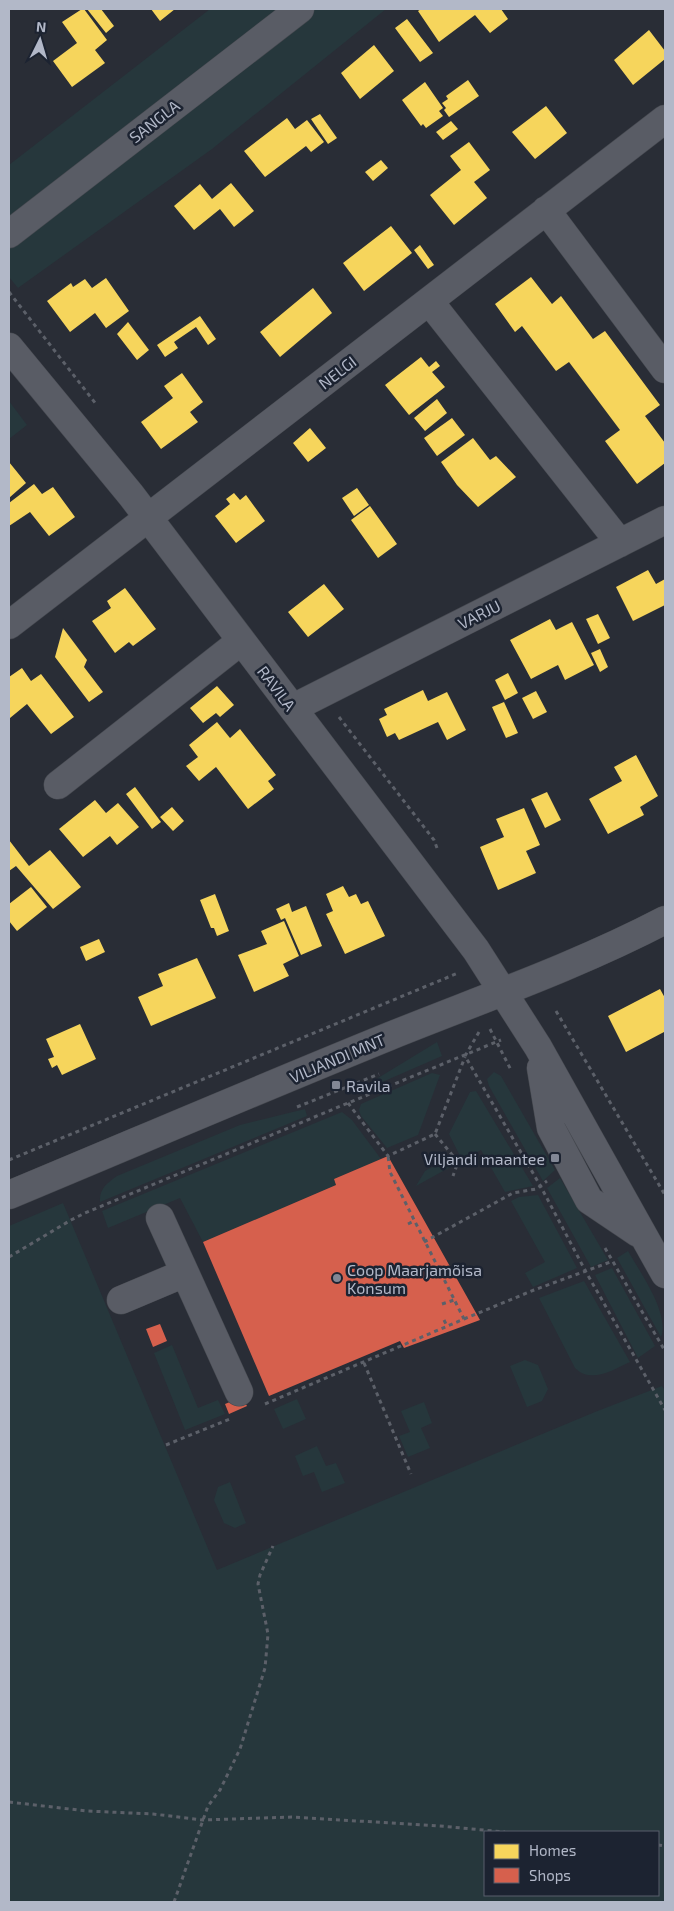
<svg xmlns="http://www.w3.org/2000/svg" width="674" height="1911" font-family="'Exo 2',sans-serif">
<rect width="100%" height="100%" fill="#292d36"/>
<path fill="#26373c" fill-rule="evenodd" d="M210 9H386L212 149 18 288 9 277V165Z
M9 401 27 425 9 439Z
M437 1042 442 1056 380 1083 377 1082 378 1078Z
M494 1072 501 1076 555 1170 543 1181 489 1086 487 1079Z
M432 1073 440 1075 418 1135 387 1148 361 1116 359 1110 361 1104Z
M476 1091 533 1186 505 1192 481 1150 462 1160 449 1134 470 1092Z
M305 1109 307 1116 100 1202C99 1189 107 1183 117 1176L240 1125Z
M342 1112 352 1120 381 1159 334 1179 336 1185 203 1242 180 1198 108 1228 102 1211Z
M449 1158 454 1165 416 1186 425 1171Z
M560 1178 608 1260 591 1267 547 1188Z
M538 1195 577 1268 533 1287 525 1273 545 1262 511 1201 519 1197Z
M63 1203 217 1570 595 1412 662 1386 665 1391V1902H9V1226ZM485 1832H658V1895H485Z
M628 1251C640 1272 670 1314 661 1337L617 1258Z
M612 1268 655 1346 638 1358 595 1275Z
M584 1281 630 1362C613 1370 591 1384 575 1368L539 1298Z
M172 1345 198 1408 218 1400 225 1414 185 1430 154 1353Z
M525 1360 538 1365 548 1389 542 1401 527 1407 510 1366Z
M297 1399 306 1419 283 1429 274 1409Z
M424 1402 432 1423 421 1428 430 1448 408 1457 399 1436 410 1432 401 1411Z
M317 1446 326 1466 336 1463 345 1483 322 1492 314 1472 303 1476 295 1456Z
M230 1482 246 1523 235 1528 224 1523 214 1500 218 1487Z"/>
<path fill="#f6d55c" d="M82 9H84L107 40 95 50 105 63 72 87 53 61 77 43 62 22Z
M87 9H101L114 26 106 33Z
M151 9H175L160 21Z
M421 9H501L508 19 490 33 475 15 439 42 418 11Z
M407 19 433 53 420 62 395 28Z
M649 30 665 51V59L633 85 614 60Z
M374 45 394 71 360 99 341 73Z
M468 80 479 96 449 117 444 110 446 108 442 103 448 99 446 96Z
M425 82 443 108 439 111 443 116 426 128 423 124 421 126 402 100Z
M546 106 567 133 535 159 512 132Z
M320 114 337 138 328 144 311 119Z
M287 118 295 129 307 120 324 142 311 152 306 146 265 177 244 151Z
M451 121 458 129 443 140 436 132Z
M469 142 490 170 474 182 487 198 454 225 430 195 461 170 450 156Z
M381 160 388 168 373 181 365 172Z
M231 183 254 211 234 227 220 209 194 230 174 206 200 184 212 199Z
M391 226 412 253 364 291 343 263Z
M420 245 434 265 428 269 414 250Z
M531 277 552 304 561 296 593 339 605 331 660 405 645 416 665 443V463L637 484 605 441 620 430 569 362 556 371 522 326 515 332 495 304Z
M106 278 129 311 106 328 95 313 70 332 47 301 71 283 73 287 85 279 92 288Z
M313 288 332 313 280 357 260 332Z
M200 316 216 339 208 345 196 327 174 342 178 348 165 357 157 345Z
M128 322 149 350 137 360 117 334Z
M421 357 429 367 436 361 440 366 432 372 445 387 409 415 385 385Z
M182 373 203 402 190 412 198 422 161 449 141 422 173 398 164 386Z
M437 399 447 413 425 431 414 418Z
M452 418 465 435 437 456 424 438Z
M310 428 326 448 308 462 293 443Z
M473 438 490 460 496 456 516 477 478 507 457 485 441 462Z
M9 462 26 483 9 498Z
M34 484 42 494 53 487 75 517 49 536 30 512 9 526V503Z
M357 488 369 505 354 516 342 498Z
M234 493 240 500 246 495 265 521 236 543 215 516 230 504 226 499Z
M370 506 397 544 378 558 351 520Z
M648 570 656 584 665 579V605L633 621 616 587Z
M324 584 344 609 308 637 288 612Z
M125 588 156 629 133 646 129 642 115 653 92 621 111 608 107 601Z
M598 614 610 638 598 644 586 619Z
M550 619 556 630 572 622 594 665 565 680 558 665 531 679 510 640Z
M63 628 87 660 84 667 103 692 89 702 55 657Z
M600 649 608 667 600 672 591 653Z
M22 668 31 681 41 674 74 717 51 734 27 704 10 718 9 716V677Z
M508 673 518 693 505 700 495 680Z
M217 686 234 705 220 717 216 713 203 723 190 708Z
M423 690 428 701 447 692 466 730 447 740 438 722 399 740 395 733 387 737 379 719 387 715 384 709Z
M536 691 547 712 533 719 522 698Z
M504 702 518 733 506 738 492 707Z
M217 722 230 738 240 729 276 775 268 781 274 789 248 809 216 767 199 781 186 766 198 757 189 745Z
M636 755 658 796 640 807 644 815 608 834 589 799 622 781 614 767Z
M135 787 161 822 152 829 126 794Z
M547 792 561 820 545 828 531 799Z
M95 800 106 813 118 803 139 827 117 845 110 836 83 857 59 829Z
M172 807 184 821 173 831 160 817Z
M524 808 540 845 526 851 536 873 498 890 480 847 504 837 496 819Z
M9 840 29 866 50 850 81 887 53 909 16 866 9 871Z
M343 886 349 897 356 894 361 904 368 901 385 936 345 954 326 914 333 911 326 894Z
M31 887 47 907 17 931 9 921V904Z
M215 894 229 931 217 936 214 928H211L200 900Z
M289 903 292 912 306 906 322 946 301 955 285 918 281 920 276 909Z
M284 921 299 956 283 964 289 976 254 992 238 955 267 944 261 931Z
M99 939 105 952 86 961 80 947Z
M197 958 216 998 151 1026 138 997 163 986 158 974Z
M660 989 665 998V1035L664 1032 626 1052 608 1016Z
M80 1024 96 1059 62 1075 57 1065 52 1068 48 1059 54 1057 46 1039Z"/>
<path fill="#d6604d" d="M388 1156 480 1320 404 1348 400 1341 269 1396 203 1242 336 1185 334 1179Z
M160 1324 167 1341 153 1347 146 1329Z
M242 1397 247 1406 229 1414 225 1404Z"/>
<g fill="none" stroke-linecap="round" stroke-linejoin="round">
<defs>
<path id="minor" d="M546 210 665 369
M9 234 300 9
M429 301 620 543
M9 347 131 495 476 950 538 1047 665 1274
M9 625 665 119
M293 708 665 520
M58 785 241 641
M541 1068 551 1128 589 1200 638 1233
M9 1195C136 1142 262 1088 390 1036 482 999 577 966 665 920
M160 1218 185 1273
M121 1300 185 1273 239 1392"/>
</defs>
<use href="#minor" stroke="#45484f" stroke-width="29"/>
<path stroke="#5c6069" stroke-width="3" stroke-dasharray="4 4" stroke-linecap="butt" d="M9 292 96 404
M339 717 434 840 437 848
M556 1011 665 1195
M490 1029 511 1070
M479 1032 465 1056 541 1187 586 1272 665 1410
M348 1103 388 1156 435 1134 465 1057
M297 1107 379 1074
M435 1134 458 1162 453 1176
M9 1160 458 973
M408 1224 414 1221
M424 1242 513 1193 536 1189 547 1181
M605 1248 665 1351
M9 1257 71 1220 85 1213 348 1103 501 1040
M442 1304 454 1300
M464 1319 534 1290 613 1261
M444 1320 447 1326
M364 1363 411 1474
M265 1404 464 1319 390 1172 388 1156
M166 1445 230 1419
M9 1802 87 1811 153 1814 203 1820 292 1817 440 1826 505 1832
M658 1845 665 1846
M174 1902 208 1806 220 1790 240 1749 265 1668 268 1634 258 1584 260 1575 273 1546"/>
<use href="#minor" stroke="#595c65" stroke-width="28"/>
</g>
<g fill="#828795" stroke="#1c2331" stroke-width="2">
<rect x="331" y="1080" width="10" height="10" rx="2.5"/>
<rect x="550" y="1153" width="10" height="10" rx="2.5"/>
<circle cx="337" cy="1278" r="5"/>
</g>
<g text-anchor="middle" dominant-baseline="central" stroke-width="5" stroke-linejoin="round" paint-order="stroke">
<g font-size="16" fill="#b2b8c8" stroke="#1c2331">
<text transform="translate(154 121) rotate(-38)">SANGLA</text>
<text transform="translate(337 372) rotate(-38)">NELGI</text>
<text transform="translate(479 614) rotate(-27)">VARJU</text>
<text transform="translate(277 688) rotate(53)">RAVILA</text>
<text transform="translate(337 1058) rotate(-23)">VILJANDI MNT</text>
</g>
<g font-size="16" fill="#b2b8c8" stroke="#1c2331" text-anchor="start">
<text x="346" y="1085">Ravila</text>
<text x="545" y="1158" text-anchor="end">Viljandi maantee</text>
<text x="347" y="1269">Coop Maarjamõisa<tspan x="347" dy="18">Konsum</tspan></text>
</g>
</g>
<rect width="674" height="1911" fill="none" stroke="#b2b8c8" stroke-width="20"/>
<rect x="484" y="1831" width="175" height="65" fill="#1c2331" stroke="#585f6d"/>
<rect x="494" y="1844" width="25" height="15" fill="#f6d55c" stroke="#585f6d"/>
<text x="529" y="1856" font-size="15" fill="#b2b8c8">Homes</text>
<rect x="494" y="1868" width="25" height="15" fill="#d6604d" stroke="#585f6d"/>
<text x="529" y="1881" font-size="15" fill="#b2b8c8">Shops</text>
<g transform="translate(40 40) rotate(5)" stroke="#1c2331" stroke-width="4" paint-order="stroke">
<path d="M0-4L9 19L0 12L-9 19Z" fill="#b2b8c8"/>
<text y="-8" font-size="14" font-weight="bold" text-anchor="middle" fill="#b2b8c8">N</text>
</g>
</svg>
